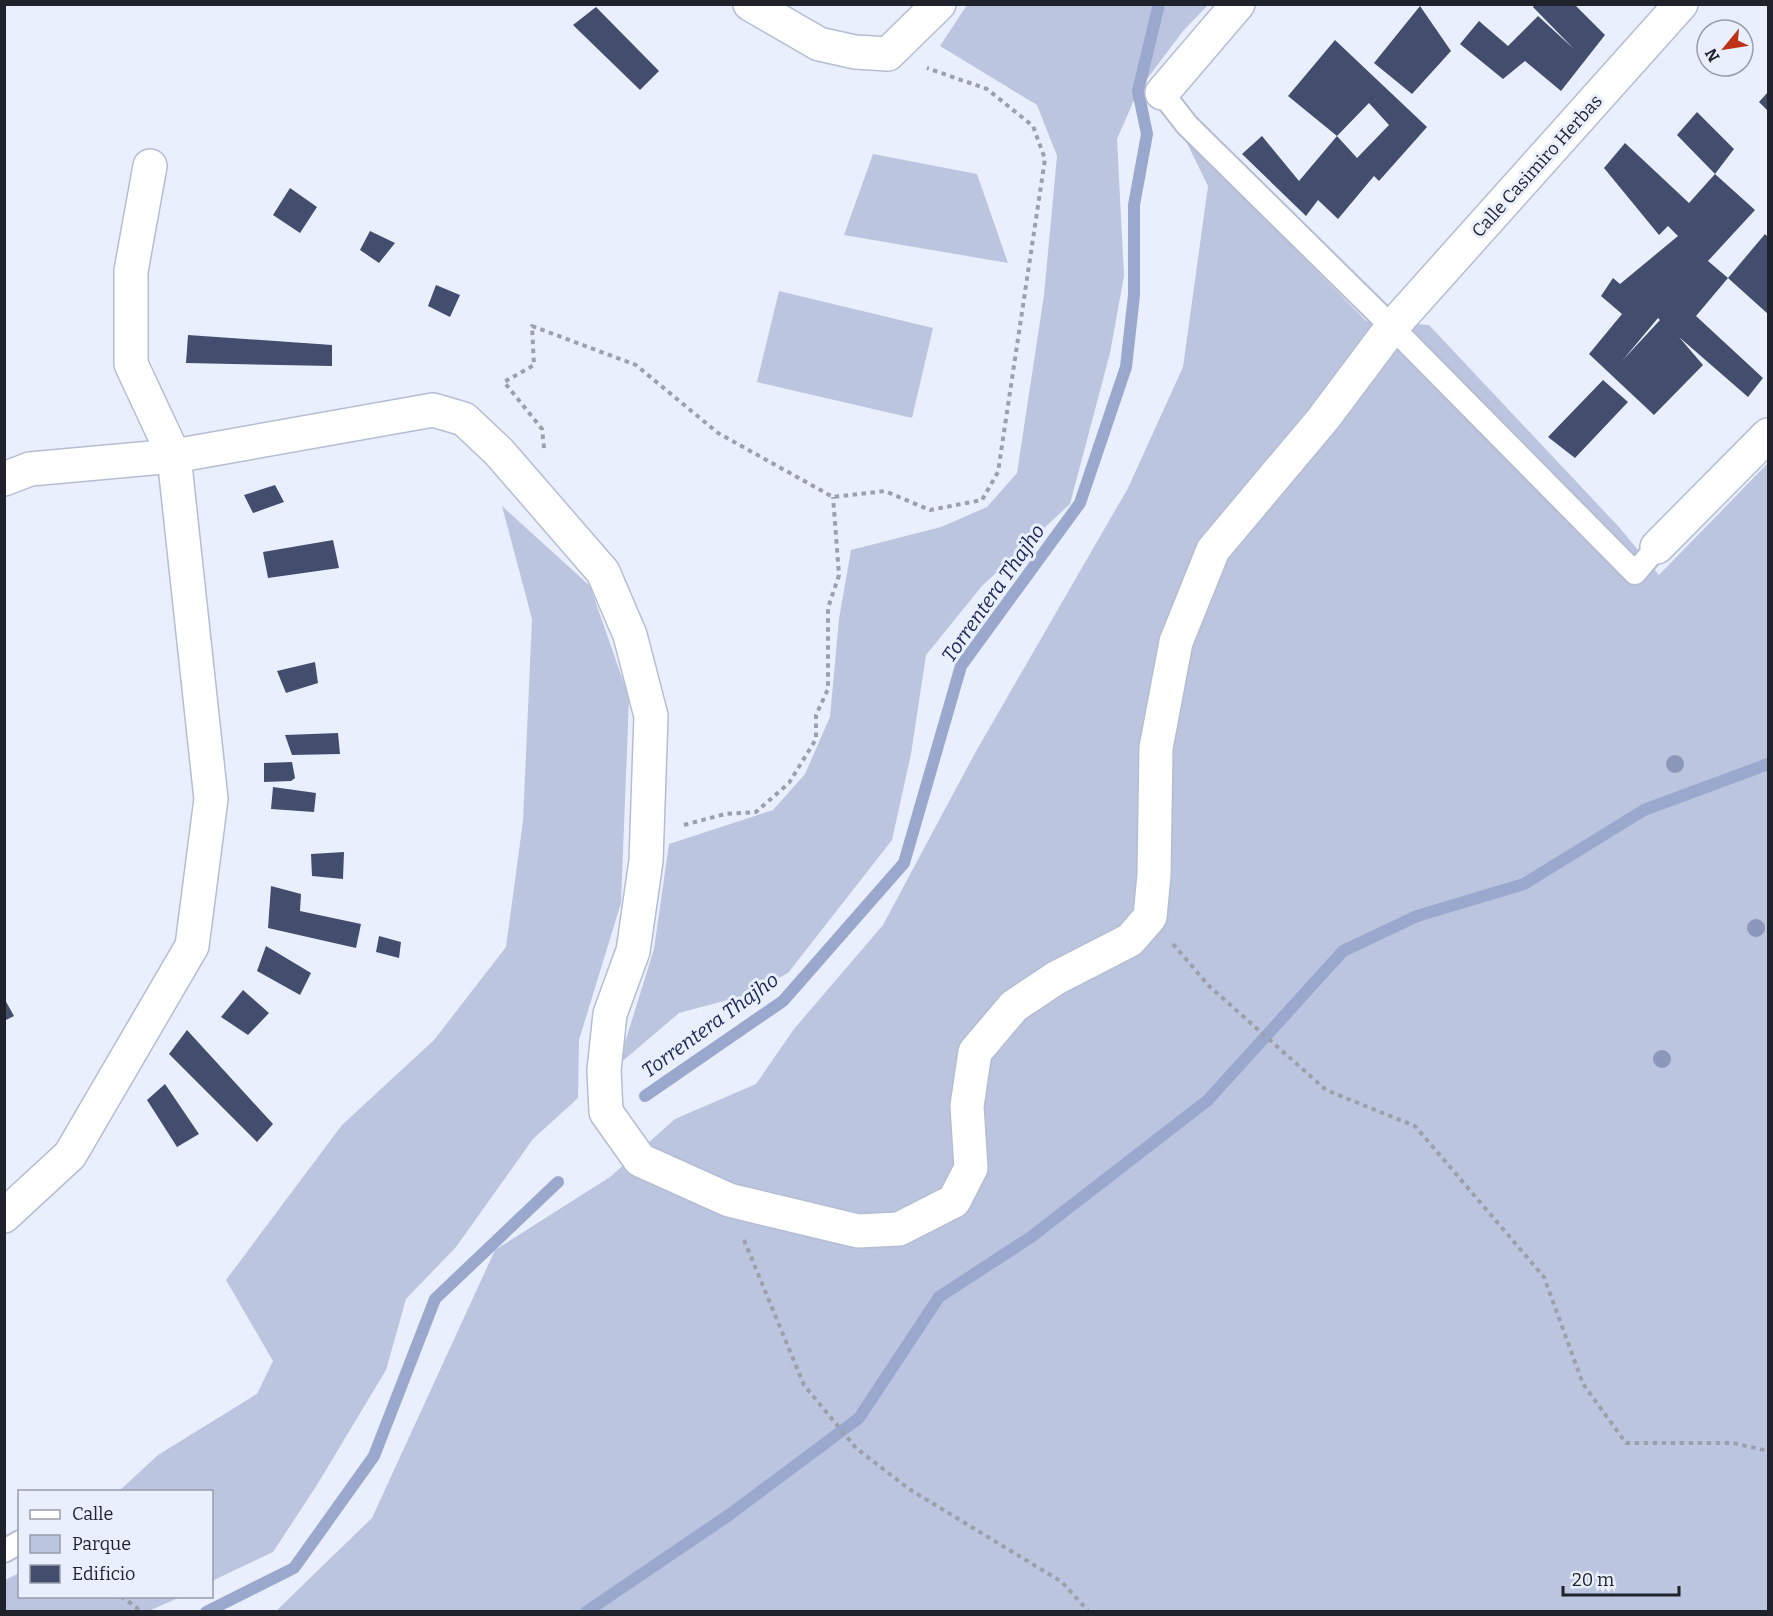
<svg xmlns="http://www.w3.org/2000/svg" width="1773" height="1616" font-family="Bitter,serif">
<rect width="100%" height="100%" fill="#eaeffd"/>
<path fill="#bbc5df" d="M967 5H1208L1183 31 1138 91 1117 139 1124 276 1110 353 1070 504 982 586 926 655 911 754 892 840 788 973 750 994 679 1013 618 1065 654 949 669 844 773 810 805 774 830 717 839 619 851 550 941 527 987 507 1017 473 1044 295 1057 156 1037 105 940 46Z
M1184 137 1366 321 1429 325 1618 526 1659 575 1768 463V1611L275 1612 372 1518 495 1250 610 1177 675 1119 756 1084 794 1029 883 925 975 753 1128 488 1183 367 1208 186Z
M873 154 977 174 1008 263 844 235Z
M779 291 933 328 912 418 757 382Z
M502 506 590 586 629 698 621 903 579 1040 578 1098 533 1139 456 1247 406 1299 386 1370 317 1485 273 1552 212 1581V1492L119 1491 158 1455 257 1394 273 1361 226 1280 342 1125 434 1040 506 947 523 821 532 619Z
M19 1573 20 1596 180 1597 149 1611H5V1580Z"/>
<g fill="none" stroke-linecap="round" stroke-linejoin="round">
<path stroke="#9aa8cd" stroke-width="12" d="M645 1096 783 1001 904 863 961 666 1080 503 1126 367 1134 295V205L1147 134 1138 91 1159 4
M206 1612 294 1568 374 1456 435 1299 558 1182
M586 1612 729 1515 859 1418 939 1297 1031 1237 1208 1100 1343 951 1417 916 1524 884 1644 810 1768 764"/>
</g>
<path fill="#434e6f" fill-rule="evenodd" d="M1535 4H1574L1605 35 1561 91 1525 61 1503 79 1460 44 1479 21 1508 46 1538 16 1574 49 1533 7Z
M1420 6 1451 51 1412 94 1374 63Z
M596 7 659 71 640 90 573 25Z
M1335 40 1427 127 1379 181 1374 176 1338 219 1318 200 1306 216 1242 154 1262 136 1299 181 1337 136 1357 158 1389 125 1369 103 1337 136 1288 96Z
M1768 92V111L1759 102Z
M1697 112 1734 149 1715 174 1677 135Z
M1625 143 1689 203 1715 174 1755 210 1708 261 1728 278 1696 316 1763 378 1748 397 1679 337 1703 365 1654 415 1589 354 1622 314 1601 296 1613 278 1620 284 1678 236 1668 226 1659 235 1604 168ZM1658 318 1660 320 1622 361Z
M290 188 317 207 300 233 273 215Z
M370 231 395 243 379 263 360 250Z
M1765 234 1768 237V314L1728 278Z
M436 285 460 295 450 317 428 306Z
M188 335 332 345V366L186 363Z
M1603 380 1628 402 1575 458 1548 437Z
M275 485 284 502 253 513 244 495Z
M333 540 339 568 268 578 263 552Z
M315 662 318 683 286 693 277 671Z
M338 733 340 754 292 755 285 735Z
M292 762 295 778 291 781 264 782V763Z
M273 787 316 793 314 812 271 809Z
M344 852 343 879 312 876 311 854Z
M271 886 301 894 300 911 361 924 356 948 268 928Z
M379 936 401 942 399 958 376 952Z
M266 946 311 973 300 995 257 971Z
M243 990 269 1013 248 1035 221 1017Z
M4 998 14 1016 4 1021Z
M187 1030 273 1124 257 1142 169 1054Z
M165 1084 199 1134 177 1147 147 1100Z"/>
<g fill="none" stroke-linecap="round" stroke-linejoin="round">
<defs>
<path id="service" d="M1162 93 1187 125 1392 327 1635 573 1657 547
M4 1551 20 1542"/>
<path id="minor" d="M750 4 819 44 855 52 888 54 939 4
M1162 93 1238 4
M4 479 30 469 174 456 433 410 464 419 499 452 603 572 630 635 651 716 646 861 633 951 610 1014 604 1070 606 1112 640 1160 729 1200 858 1231 899 1229 954 1201 971 1168 967 1106 975 1052 1014 1006 1056 978 1130 940 1150 917 1154 875 1156 748 1176 642 1213 550 1323 419 1392 327 1681 4
M1657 547 1768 435
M4 1216 70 1155 192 946 211 799 174 456 131 364V271L150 166"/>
</defs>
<use href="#service" stroke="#b5bdd3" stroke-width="26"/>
<use href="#minor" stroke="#b5bdd3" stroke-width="36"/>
<path stroke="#9ba0ab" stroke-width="4" stroke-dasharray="4.5 4.5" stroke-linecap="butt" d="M544 448 542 429 504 382 534 365 532 326 636 365 718 433 833 497 885 491 930 510 982 500 998 472 1045 159 1033 126 987 89 927 68
M684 825 725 814 756 812 789 783 816 739V715L828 689V608L839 575 833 497
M1173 944 1209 986 1326 1090 1415 1126 1544 1277 1583 1384 1626 1443H1733L1768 1451
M744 1240 804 1385 856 1448 909 1489 1062 1582 1089 1612
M121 1596 142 1612"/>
<use href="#service" stroke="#fff" stroke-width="22"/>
<use href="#minor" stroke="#fff" stroke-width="33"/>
</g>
<g fill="#8c98ba">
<circle cx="1675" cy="764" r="9"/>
<circle cx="1756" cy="928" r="9"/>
<circle cx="1662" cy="1059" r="9"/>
</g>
<g text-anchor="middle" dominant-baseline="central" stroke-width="6" stroke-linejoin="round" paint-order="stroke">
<g font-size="18" fill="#1f222a" stroke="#eaeffd">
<text transform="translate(1537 166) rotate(-48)">Calle Casimiro Herbas</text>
</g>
<g font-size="20" font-style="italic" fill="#1a2655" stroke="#eaeffd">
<text transform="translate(993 593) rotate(-55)">Torrentera Thajho</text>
<text transform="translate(710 1025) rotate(-36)">Torrentera Thajho</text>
</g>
</g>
<rect width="1773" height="1616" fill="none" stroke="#1f222a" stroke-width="12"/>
<rect x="18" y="1490" width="195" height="108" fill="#eaeffd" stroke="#999da9" stroke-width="1.5"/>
<rect x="30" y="1510" width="30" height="9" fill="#ffffff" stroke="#999da9" stroke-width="1.5"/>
<text x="72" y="1520" font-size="18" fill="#1f222a">Calle</text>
<rect x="30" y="1535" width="30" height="18" fill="#bbc5df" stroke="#999da9" stroke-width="1.5"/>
<text x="72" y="1550" font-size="18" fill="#1f222a">Parque</text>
<rect x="30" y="1565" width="30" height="18" fill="#434e6f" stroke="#999da9" stroke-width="1.5"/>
<text x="72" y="1580" font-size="18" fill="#1f222a">Edificio</text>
<g transform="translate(1725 48) rotate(240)"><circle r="28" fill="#eaeffd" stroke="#999da9" stroke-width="1.5"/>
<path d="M0-4.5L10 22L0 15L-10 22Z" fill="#be3317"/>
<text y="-9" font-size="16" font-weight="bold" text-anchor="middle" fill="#1f222a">N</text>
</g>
<path d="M1563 1586v9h116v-9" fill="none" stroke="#1f222a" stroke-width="3"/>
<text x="1572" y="1586" font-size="18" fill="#1f222a" stroke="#eaeffd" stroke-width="4.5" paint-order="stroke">20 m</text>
</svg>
